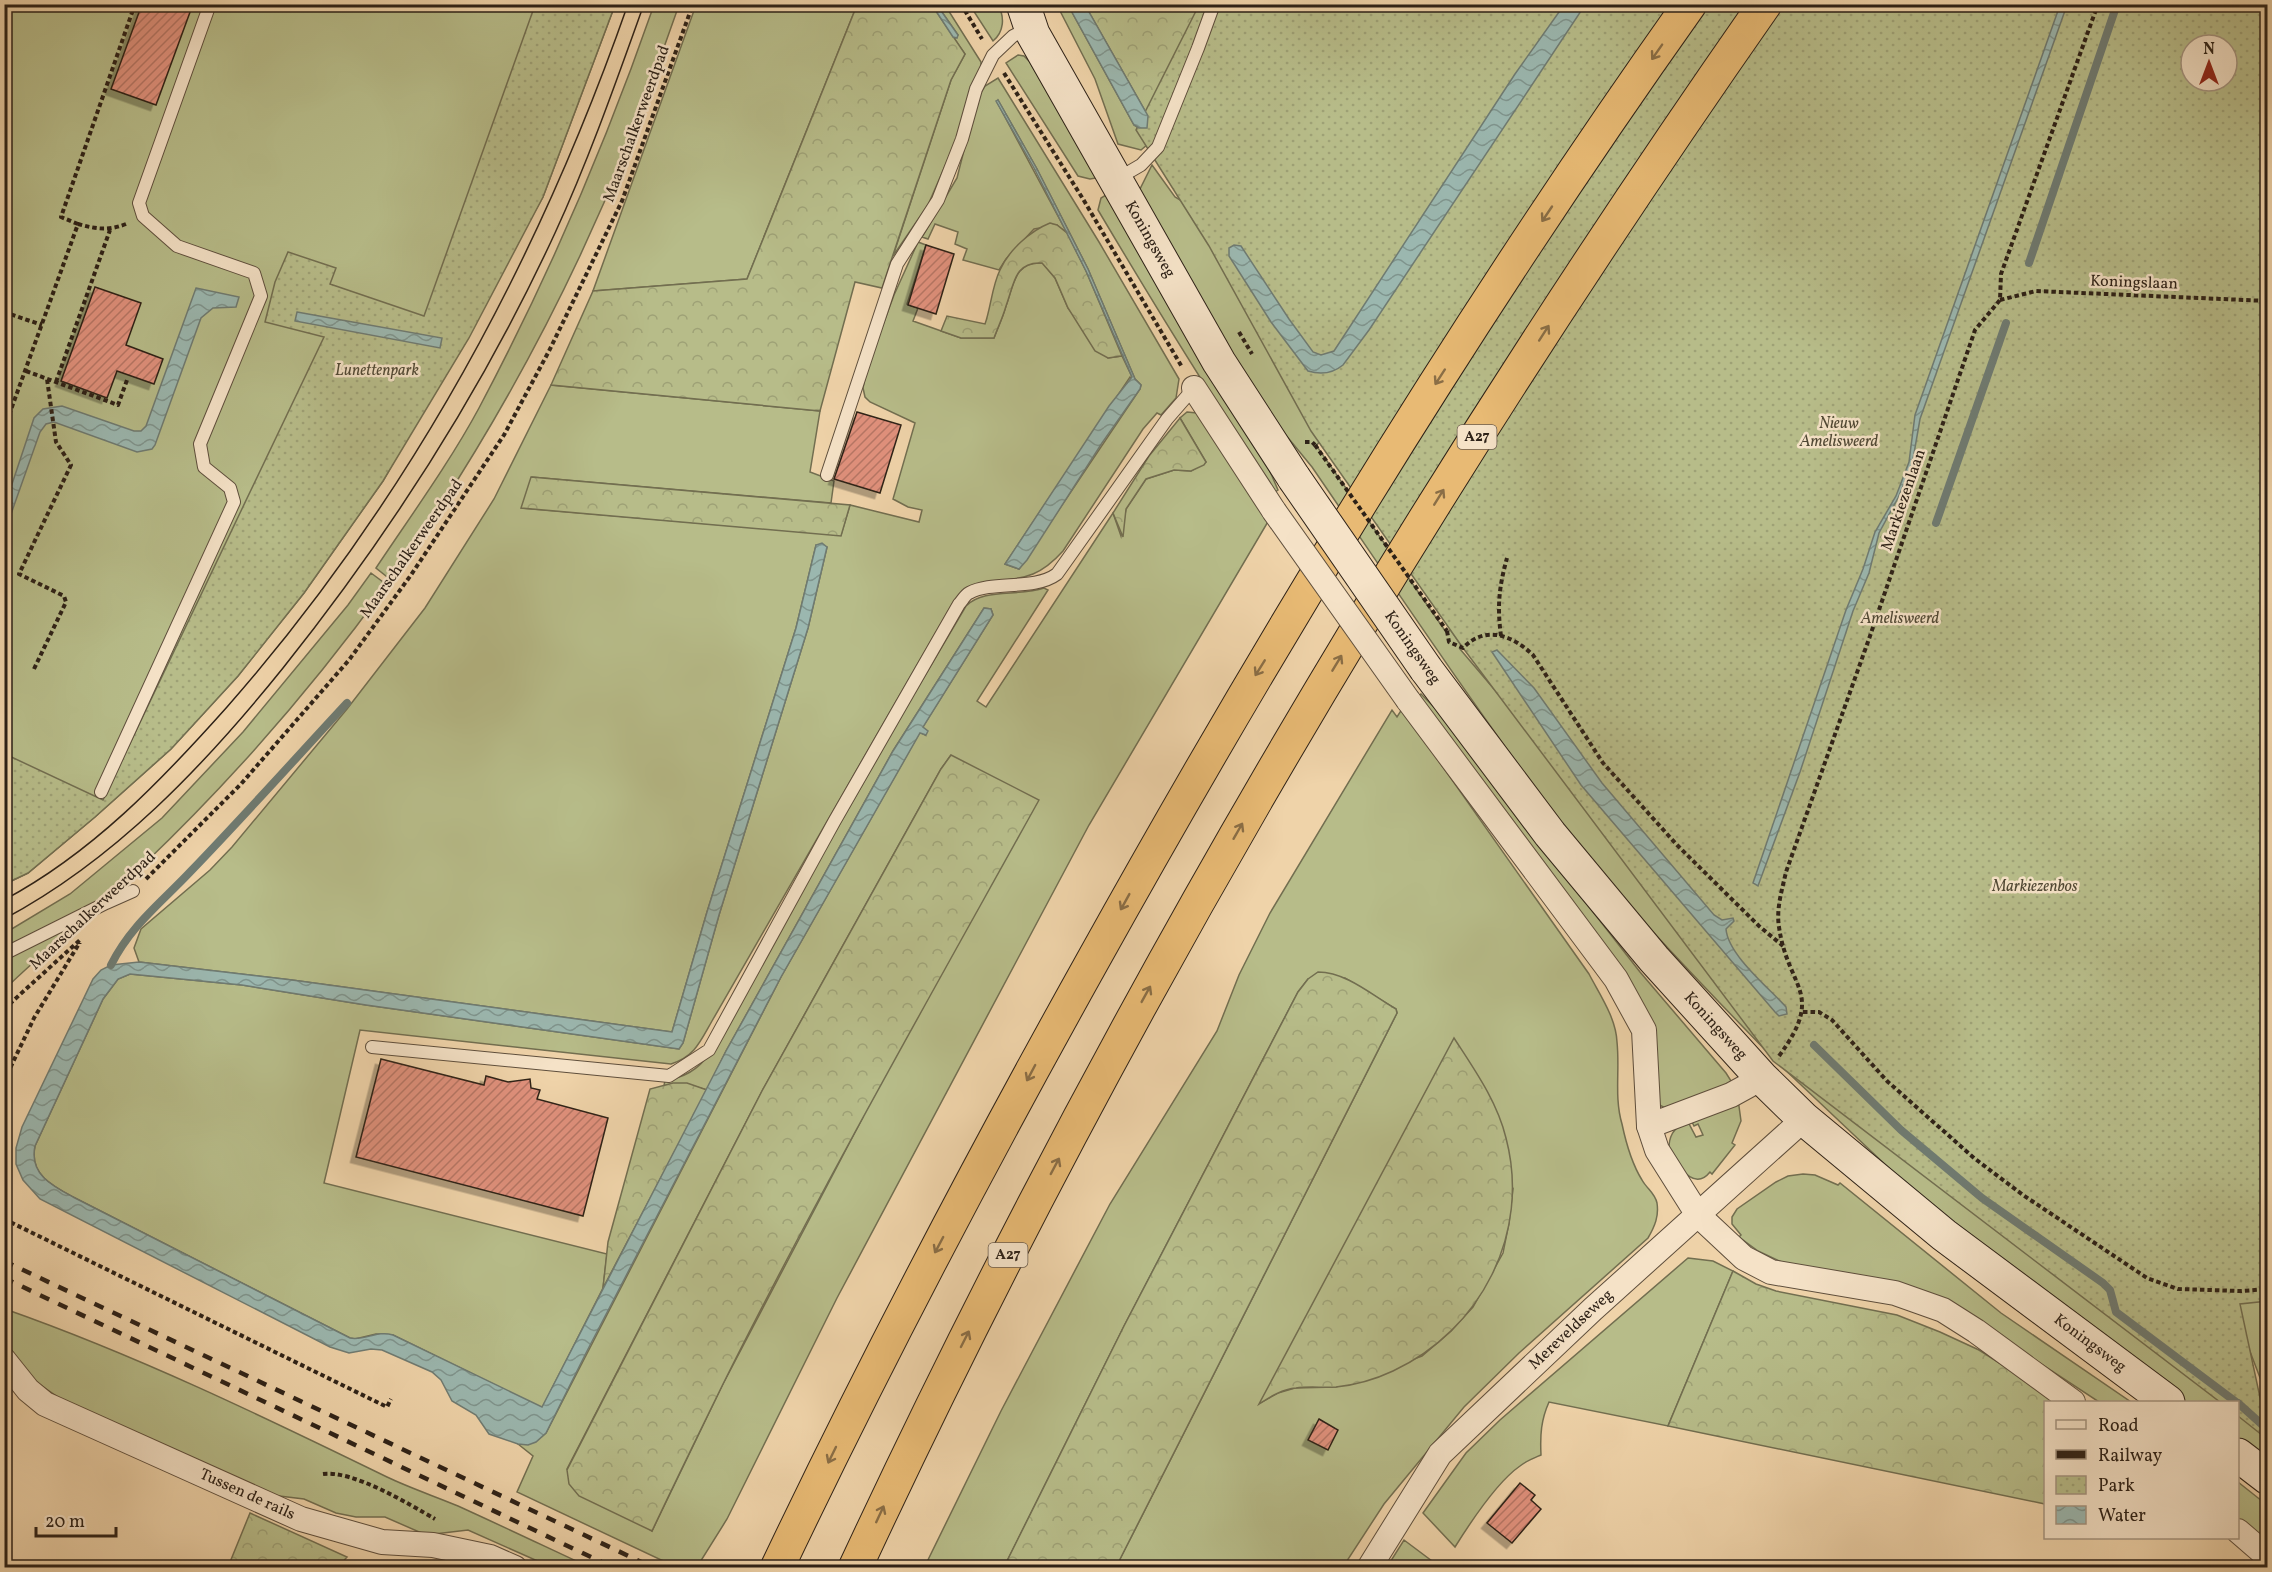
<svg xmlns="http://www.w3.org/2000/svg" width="2272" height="1572" font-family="Vollkorn,serif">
<defs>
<pattern id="forest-crowns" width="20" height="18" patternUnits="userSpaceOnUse" patternTransform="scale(1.5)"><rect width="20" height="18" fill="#b7bc89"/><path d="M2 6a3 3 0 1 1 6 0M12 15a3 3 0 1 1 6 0" fill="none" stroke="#9ea176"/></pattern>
<pattern id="park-dots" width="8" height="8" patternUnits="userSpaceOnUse" patternTransform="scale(1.5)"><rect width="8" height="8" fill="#b7bc89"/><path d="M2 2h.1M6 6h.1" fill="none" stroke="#9ea176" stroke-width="1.8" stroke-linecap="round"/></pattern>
<pattern id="water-waves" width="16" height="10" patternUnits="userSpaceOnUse" patternTransform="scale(1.5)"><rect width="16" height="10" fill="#9bb7af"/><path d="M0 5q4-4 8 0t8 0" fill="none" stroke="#7f948d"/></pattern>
<pattern id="building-hatch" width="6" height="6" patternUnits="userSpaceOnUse" patternTransform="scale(1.5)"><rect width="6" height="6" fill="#e1917d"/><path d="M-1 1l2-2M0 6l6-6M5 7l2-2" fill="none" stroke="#b77665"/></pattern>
<filter id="shadow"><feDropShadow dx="-5.5" dy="5.5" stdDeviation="0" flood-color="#0004"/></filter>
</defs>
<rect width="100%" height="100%" fill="#efd3a9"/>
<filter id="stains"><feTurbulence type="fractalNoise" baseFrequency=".00333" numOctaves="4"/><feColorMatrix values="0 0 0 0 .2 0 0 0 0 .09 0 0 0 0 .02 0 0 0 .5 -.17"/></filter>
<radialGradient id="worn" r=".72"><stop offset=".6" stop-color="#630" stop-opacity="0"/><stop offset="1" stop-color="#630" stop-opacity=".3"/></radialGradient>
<path fill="#b7bc89" stroke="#726e50" stroke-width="1.5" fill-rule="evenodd" d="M4 5H615L543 197 383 481 304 593 238 676 171 749 95 817 28 873 5 884Z
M654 5H679C662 53 645 102 626 150 565 302 486 445 391 580L376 568C410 517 450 462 479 408 548 278 606 143 654 5Z
M696 5H857L747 279 593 291Z
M937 5H945L981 62V66L955 143 928 205 893 256 951 80 965 54 953 37 955 38 958 35Z
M982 5H998C1005 17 1004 32 993 41L973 10Z
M1057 5H1068L1134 125 1139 128 1148 144 1141 150 1118 144 1095 79Z
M1018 55 1024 56 1030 62 1096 178 1090 179 1078 176 1006 63Z
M998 78 1099 242 1179 379 1176 398 1161 415 1157 413 1143 429 1063 551C1054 561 1045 569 1033 574 1001 587 981 571 954 601L712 1021C700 1042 695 1056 671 1064L360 1030 324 1183 607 1254 603 1288 542 1408 393 1335 376 1334 355 1339 350 1338 73 1197C52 1186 29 1174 35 1146L103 999 118 979 130 974 242 985 366 1005 679 1049 683 1043 719 915 808 628 827 547 816 545 796 628 707 912 672 1032 292 980 139 962 134 948 141 929 210 870 232 847 347 709 425 608 494 499 551 385 820 411 810 472 834 481 831 503 532 477 522 508 841 535 850 505 919 522 922 510 908 507 893 499 915 423 870 402 865 397 863 388 867 368 894 295 918 242 926 245 907 304 918 308 913 321 961 338H994C998 327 1003 317 1006 306 1014 285 1014 261 1043 263L1055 278 1068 308 1108 358 1122 356 1133 379 1130 377 1005 564 1019 569 1140 389 1141 385 1135 379 1088 269 1037 169 998 100 997 102 1067 233 1057 225 1034 229 1006 259 999 270 963 260 967 249 955 244 958 232 935 224 928 239 922 237 957 178 977 99 985 86Z
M1152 165 1175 197 1393 327 1317 445 1318 448 1446 632 1451 630 1463 648 1460 649 1522 722 1770 1055C1693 975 1615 896 1549 807 1467 696 1390 581 1312 467L1271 417 1195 293 1138 193Z
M1106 195 1269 469 1278 490 1275 492C1212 400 1155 306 1098 210L1101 198Z
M1187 412 1197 413 1269 520 1089 825 837 1298 727 1519 697 1567H676L517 1492 533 1456 518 1444C531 1445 536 1442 546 1433L781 977 920 732 925 735 922 728 993 615 991 609 984 608 893 751 726 1051 707 1090C691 1085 679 1081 664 1086L665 1080C684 1078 698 1070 709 1054L907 706 966 606C984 588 1017 597 1044 588L1048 590 977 701 986 707 1113 513 1121 536 1126 509 1146 479 1174 470 1191 471 1206 462 1180 418ZM951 755 863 1117 723 1384 652 1531 567 1469 762 1091 941 769Z
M371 573 387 585C314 686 233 779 143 865 98 908 49 946 5 989V933L70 894 162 818 243 732 348 605Z
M1421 694 1441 714 1497 789 1640 972 1726 1073 1733 1084 1665 1108 1656 1103 1652 1050 1418 696Z
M1402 709 1589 974C1600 995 1616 1018 1617 1042 1620 1070 1614 1097 1622 1124 1626 1143 1632 1164 1642 1180 1647 1189 1655 1193 1657 1203 1659 1216 1655 1226 1648 1238L1519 1353 1464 1407 1384 1504 1343 1567H1116L1397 1013 1396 1009 1345 978 1308 979 1298 992 1124 1326 1004 1567 924 1568 1001 1411 1110 1204 1217 1031 1239 975 1270 913 1392 710 1397 717ZM1513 1189 1509 1223 1503 1253 1473 1307 1451 1331 1422 1356 1336 1387 1295 1388 1278 1393 1260 1403Z
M1780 1065 2232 1402H2186L1984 1249 1891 1170Z
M1738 1099 1741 1121 1732 1143 1735 1145 1712 1174 1710 1172C1694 1192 1679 1166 1669 1153 1668 1136 1673 1129 1687 1120L1696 1137 1703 1135 1698 1124 1694 1126 1690 1118Z
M1803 1174 1815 1175 1838 1185 1840 1183 2001 1313 2131 1402H2099L1952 1305 1788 1265 1758 1251 1739 1237 1741 1235 1732 1224V1217L1737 1209 1776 1182 1788 1176Z
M1688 1258 1713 1261 1733 1271 1668 1426 1549 1402C1541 1420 1540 1435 1541 1455 1534 1458 1526 1461 1520 1466 1497 1482 1470 1523 1455 1547L1423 1513 1466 1453 1500 1420Z
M2267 1292V1396L2228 1294Z
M5 1309C136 1355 262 1416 387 1477 410 1488 434 1496 458 1506 502 1526 546 1547 589 1567H551L468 1530 426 1535 385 1517H356L336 1513 304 1499 271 1495 61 1399 36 1382 5 1347Z
M2238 1407 2267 1432V1470L2238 1444Z
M2238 1482 2267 1505V1549L2238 1521Z
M1404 1540 1440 1567H1387Z"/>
<path fill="url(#forest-crowns)" stroke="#726e50" stroke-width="1.5" d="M857 5H932L965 54 951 80 882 288 855 282 820 411 551 385 593 291 747 279Z
M1085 5H1204L1148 116Z
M1050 223 1057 225 1067 233 1086 271 1122 356 1108 358 1095 351 1068 308 1055 278 1042 263C1014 261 1014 285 1006 306 1003 317 998 327 994 338H961L941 331 947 316 985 324C991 307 992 286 1000 270 1009 250 1030 231 1050 223Z
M1180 418 1206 462 1204 465 1191 471 1174 470 1146 479 1126 509 1123 537 1113 513 1149 456Z
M531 477 850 505 841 536 521 508Z
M951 755 1039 800C932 993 822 1186 723 1384 699 1433 675 1482 652 1531L579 1496 569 1484 567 1470 762 1091 941 769Z
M1318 972C1346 972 1372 995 1396 1009L1397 1013 1116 1567H1004L1124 1326 1298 992 1308 979Z
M1454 1038C1474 1069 1497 1101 1506 1138 1531 1233 1481 1330 1393 1371 1376 1379 1355 1385 1336 1387 1323 1388 1309 1386 1296 1388 1282 1389 1270 1397 1259 1404Z
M673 1083H687L707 1090 603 1288 608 1242 650 1089Z
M1733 1271 1756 1284 1776 1291 1897 1315 1940 1332 1979 1350 2023 1378 2055 1402H2046L2045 1504 1668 1426Z
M250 1513 347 1557 338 1567H228Z"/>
<path fill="url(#park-dots)" stroke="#726e50" stroke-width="1.5" fill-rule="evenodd" d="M535 5H615L543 197 469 338 383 481 304 593 238 676 171 749 95 817 28 873 5 884V754L103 800 324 337 265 322 275 282 288 252 336 268 330 284 424 316Z
M1199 5H2267L2268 1301 2240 1304 2267 1430V1439L2238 1416V1402H2220L1773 1061 1463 648 1311 431 1209 246 1136 130ZM2191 45H2227V81H2191Z"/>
<path fill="url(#water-waves)" stroke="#6f7b72" stroke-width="1.5" d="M932 5H937L958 35 957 38 953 37Z
M1068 5H1085L1148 116 1147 128H1139L1134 125Z
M1564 5H1585L1369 330 1343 365C1332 374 1321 375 1308 371L1271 322 1229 256V248L1234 245 1241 246 1289 319 1313 352 1321 355 1334 351 1515 74Z
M2060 5H2067L1920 419 1912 465 1898 498 1879 533 1869 573 1853 611 1800 772 1758 886 1753 883 1846 610 1863 569 1875 532 1896 496 1909 462 1915 415Z
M998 100 1037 169 1088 269 1135 379 1141 385 1140 389 1102 443 1027 560 1019 569 1005 564 1109 406 1132 377 1086 271 1034 168 996 101Z
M196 288 239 297 236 307 213 308 201 318 155 445 152 449 137 452 54 422 46 424 40 432 5 531V505L34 418 43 409 62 406 134 431H141L146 426Z
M297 312 442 338 440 348 295 321Z
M822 543 827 547 808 628 719 915 683 1043 679 1049 366 1005 242 985 130 974 118 979 103 999 35 1146C29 1174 52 1186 73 1197L350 1338C365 1341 377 1330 393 1335L542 1407 726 1051 893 751 984 608 991 609 993 615 923 727 928 731 926 735 920 733 781 977 586 1353 546 1433 536 1442 528 1445 518 1444 489 1434 476 1415 452 1401 441 1380 432 1372 382 1350 371 1349 349 1353 330 1347 40 1199 23 1180 16 1164V1148L22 1127 93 979 101 970 111 965 139 962 292 980 672 1032 707 912 796 628 816 545Z
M1497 650 1534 688 1602 783 1714 915 1722 920 1733 918 1734 921 1726 929C1728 955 1769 988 1786 1007L1787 1014 1779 1016 1775 1012 1581 785 1492 652Z"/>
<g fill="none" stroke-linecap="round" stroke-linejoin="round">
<path stroke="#6f7b72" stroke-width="8" d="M2029 263 2117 4
M1936 523 2006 323
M111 965C131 925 162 902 191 871 244 816 295 759 347 703
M1814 1045 1901 1130 1982 1198 2103 1283 2110 1290 2116 1312 2236 1402
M2238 1403 2268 1430"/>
</g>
<path fill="url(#building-hatch)" stroke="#2d2117" stroke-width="1.5" filter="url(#shadow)" d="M142 4H193L156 105 111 89Z
M926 245 954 254 936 314 908 305Z
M95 287 141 303 126 345 163 359 154 384 117 371 107 398 61 381Z
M857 412 901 425 880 493 834 479Z
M381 1059 484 1085 486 1076 508 1082 530 1079 531 1088 540 1090 537 1099 608 1118 583 1216 356 1157Z
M1319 1419 1338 1430 1328 1450 1308 1440Z
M1520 1483 1535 1495 1531 1500 1541 1509 1512 1543 1487 1523Z"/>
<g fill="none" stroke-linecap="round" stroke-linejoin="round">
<defs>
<path id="lane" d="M1117 179 1141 165 1158 147 1198 48 1214 4
M827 475 897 264 938 200 962 139 976 89 993 55 1013 36 1029 28
M101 792 234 502 230 488 204 467 200 444 261 296 254 273 177 246 143 216 139 203 210 4
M4 954 106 903 133 891
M372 1047 669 1076 709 1050 834 822 959 604C962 601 965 595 969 593 993 580 1034 591 1057 574L1167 419 1194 388"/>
<g id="street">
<path d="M1194 388 1274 511"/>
<path d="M1408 700 1616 979 1644 1030 1649 1126 1657 1150 1698 1215 1744 1258 1771 1272 1895 1293 1943 1310 1976 1331 2073 1402"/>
<path d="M1649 1126 1731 1095 1762 1078"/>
<path id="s1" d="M4 1360 28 1390 45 1404 301 1519 382 1542 433 1545 490 1557 515 1568"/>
<path d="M2238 1531 2268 1557"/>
<path id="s2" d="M1369 1568 1440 1454 1593 1309 1804 1119"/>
</g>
<g id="secondary">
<path id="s3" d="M1023 4 1033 34 1219 362 1294 478"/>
<path id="s4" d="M1426 669 1550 834 1654 959 1762 1078 1804 1119 1944 1235 2168 1402"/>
<path d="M2238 1455 2268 1478"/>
</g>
<path id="highway" d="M777 1568C875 1362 981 1161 1092 962 1275 633 1472 311 1690 4
M855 1568C1110 1020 1419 499 1765 4"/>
</defs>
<use href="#lane" stroke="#5e4e3c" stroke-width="14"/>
<use href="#street" stroke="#5e4e3c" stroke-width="26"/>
<use href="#secondary" stroke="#2d2117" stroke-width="35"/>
<use href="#highway" stroke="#2d2117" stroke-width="35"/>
<path stroke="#2d2117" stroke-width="4" stroke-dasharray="4.5 3" stroke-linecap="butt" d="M961 4 982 39
M1004 73 1083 199 1182 367
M78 224 61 217 135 4
M2000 300 2036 291 2268 301
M4 312 42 325
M1239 332 1252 354
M26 371 118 405 127 380
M56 382 110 230
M4 429 78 224C96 229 108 231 126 224
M1305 442H1312L1315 445
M1447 631 1449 642 1463 648C1486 624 1513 636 1533 655L1603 763 1677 845 1759 926 1783 946
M1501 636C1497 606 1499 587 1507 558
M34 669 66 602 64 596 19 574 71 465 56 442 47 379
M146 879 241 784 349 660 411 575 504 435 549 351 622 201 693 4
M4 1009 81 939
M1803 1012H1819L1832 1020 1887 1081 1974 1158 2023 1195 2147 1278 2178 1289 2241 1291 2268 1289
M1779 1056C1826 992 1788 990 1779 927 1776 909 1782 890 1786 872L1870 636 1975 330 2000 300 2001 274 2098 4
M4 1081 34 1018 80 942
M4 1219 387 1407 391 1399
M323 1474C353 1470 409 1504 435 1519"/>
<use href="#lane" stroke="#f5e2c7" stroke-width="12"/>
<use href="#street" stroke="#f5e2c7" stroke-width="24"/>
<use href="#secondary" stroke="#f5e2c7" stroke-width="33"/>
<use href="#highway" stroke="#e8ba74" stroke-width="33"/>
<path stroke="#2d2117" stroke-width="1.5" d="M4 900C92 853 161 781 227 707 407 502 538 262 628 4
M4 919C115 860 205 765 283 668 390 534 483 389 555 233 589 159 616 82 644 4"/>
<path stroke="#2d2117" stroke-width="4.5" stroke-dasharray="10 10" stroke-linecap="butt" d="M4 1261 654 1568
M4 1278 614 1568"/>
<defs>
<path id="street-bridge" d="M1274 511 1408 700"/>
<path id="secondary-bridge" d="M1294 478 1426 669"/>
</defs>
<use href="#street-bridge" stroke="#5e4e3c" stroke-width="26" stroke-linecap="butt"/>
<use href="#secondary-bridge" stroke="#2d2117" stroke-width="35" stroke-linecap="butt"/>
<path stroke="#2d2117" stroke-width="4" stroke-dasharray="4.5 3" stroke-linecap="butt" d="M1315 445 1447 631"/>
<use href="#street-bridge" stroke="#f5e2c7" stroke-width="24"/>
<use href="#secondary-bridge" stroke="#f5e2c7" stroke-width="33"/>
</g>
<defs><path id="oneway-shaft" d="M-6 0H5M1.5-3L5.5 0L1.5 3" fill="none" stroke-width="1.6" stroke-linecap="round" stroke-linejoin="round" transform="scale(1.5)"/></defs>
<g stroke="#8a6e46">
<use href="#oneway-shaft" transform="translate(1657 52) rotate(125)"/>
<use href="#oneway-shaft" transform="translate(1547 214) rotate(124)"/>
<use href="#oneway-shaft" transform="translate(1544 333) rotate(-57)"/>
<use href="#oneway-shaft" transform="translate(1440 377) rotate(123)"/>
<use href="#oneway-shaft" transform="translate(1439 497) rotate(-58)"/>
<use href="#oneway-shaft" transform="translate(1337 663) rotate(-59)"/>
<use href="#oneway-shaft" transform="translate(1260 668) rotate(122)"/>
<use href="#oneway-shaft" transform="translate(1238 831) rotate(-60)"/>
<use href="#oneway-shaft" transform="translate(1125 902) rotate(119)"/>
<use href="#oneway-shaft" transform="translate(1146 994) rotate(-61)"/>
<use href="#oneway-shaft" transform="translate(1031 1073) rotate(118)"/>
<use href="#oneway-shaft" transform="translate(1055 1166) rotate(-62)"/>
<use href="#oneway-shaft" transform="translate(939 1245) rotate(118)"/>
<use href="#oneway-shaft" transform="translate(965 1339) rotate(-63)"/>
<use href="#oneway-shaft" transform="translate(832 1455) rotate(116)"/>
<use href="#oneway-shaft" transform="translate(880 1514) rotate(-65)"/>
</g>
<g text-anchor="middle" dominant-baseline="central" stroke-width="5" stroke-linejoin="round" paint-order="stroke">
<g fill="#f5e2c7" stroke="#695b4c" stroke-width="1.5">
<rect x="1457.5" y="425" width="39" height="24" rx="4.5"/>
<rect x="988.5" y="1243" width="39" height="24" rx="4.5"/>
</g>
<g font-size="15" font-weight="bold" fill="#2d2117">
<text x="1477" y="437">A27</text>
<text x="1008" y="1255">A27</text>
</g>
<g font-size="16" fill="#2d2117" stroke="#f5e2c7">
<text transform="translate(637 124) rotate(-70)">Maarschalkerweerdpad</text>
<text stroke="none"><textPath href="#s3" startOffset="268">Koningsweg</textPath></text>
<text transform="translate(2134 283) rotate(2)">Koningslaan</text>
<text transform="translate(1904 500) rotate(-71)">Markiezenlaan</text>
<text transform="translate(412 549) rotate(-55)">Maarschalkerweerdpad</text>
<text transform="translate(1412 648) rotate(55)">Koningsweg</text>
<text transform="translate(93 911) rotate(-43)">Maarschalkerweerdpad</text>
<text stroke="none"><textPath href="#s4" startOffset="460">Koningsweg</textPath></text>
<text stroke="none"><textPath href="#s2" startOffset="315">Mereveldseweg</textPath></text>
<text stroke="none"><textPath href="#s4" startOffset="952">Koningsweg</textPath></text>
<text stroke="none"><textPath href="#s1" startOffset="282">Tussen de rails</textPath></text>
</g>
<g font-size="16" font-style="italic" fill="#504834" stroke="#f5e2c7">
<text x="377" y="371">Lunettenpark</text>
<text x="1839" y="424">Nieuw<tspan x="1839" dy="18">Amelisweerd</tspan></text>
<text x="1900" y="619">Amelisweerd</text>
<text x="2035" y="887">Markiezenbos</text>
</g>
</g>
<rect width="2272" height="1572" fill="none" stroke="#efd3a9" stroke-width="24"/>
<rect x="6" y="6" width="2260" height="1560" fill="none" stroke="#2d2117" stroke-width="3"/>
<rect x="12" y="12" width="2248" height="1548" fill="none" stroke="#2d2117" stroke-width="1.5"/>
<rect x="2044" y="1401" width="195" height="138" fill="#f5e2c7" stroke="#a59581" stroke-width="1.5"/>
<rect x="2056" y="1420" width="30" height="9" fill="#f5e2c7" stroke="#a59581" stroke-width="1.5"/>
<text x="2098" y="1431" font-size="18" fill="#2d2117">Road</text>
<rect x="2056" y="1450" width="30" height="9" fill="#2d2117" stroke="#a59581" stroke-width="1.5"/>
<text x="2098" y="1461" font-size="18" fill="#2d2117">Railway</text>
<rect x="2056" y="1476" width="30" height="18" fill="url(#park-dots)" stroke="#a59581" stroke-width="1.5"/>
<text x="2098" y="1491" font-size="18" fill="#2d2117">Park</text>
<rect x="2056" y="1506" width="30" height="18" fill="url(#water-waves)" stroke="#a59581" stroke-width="1.5"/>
<text x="2098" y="1521" font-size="18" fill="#2d2117">Water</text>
<g transform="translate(2209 63)"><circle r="28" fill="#f5e2c7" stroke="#a59581" stroke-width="1.5"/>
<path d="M0-4.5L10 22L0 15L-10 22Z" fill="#8f2418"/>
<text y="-9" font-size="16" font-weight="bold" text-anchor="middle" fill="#2d2117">N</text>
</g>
<path d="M36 1527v9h80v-9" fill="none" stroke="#2d2117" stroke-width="3"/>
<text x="45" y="1527" font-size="18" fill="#2d2117" stroke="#f5e2c7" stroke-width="4.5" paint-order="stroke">20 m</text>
<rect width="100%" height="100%" filter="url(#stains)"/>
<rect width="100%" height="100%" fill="url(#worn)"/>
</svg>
